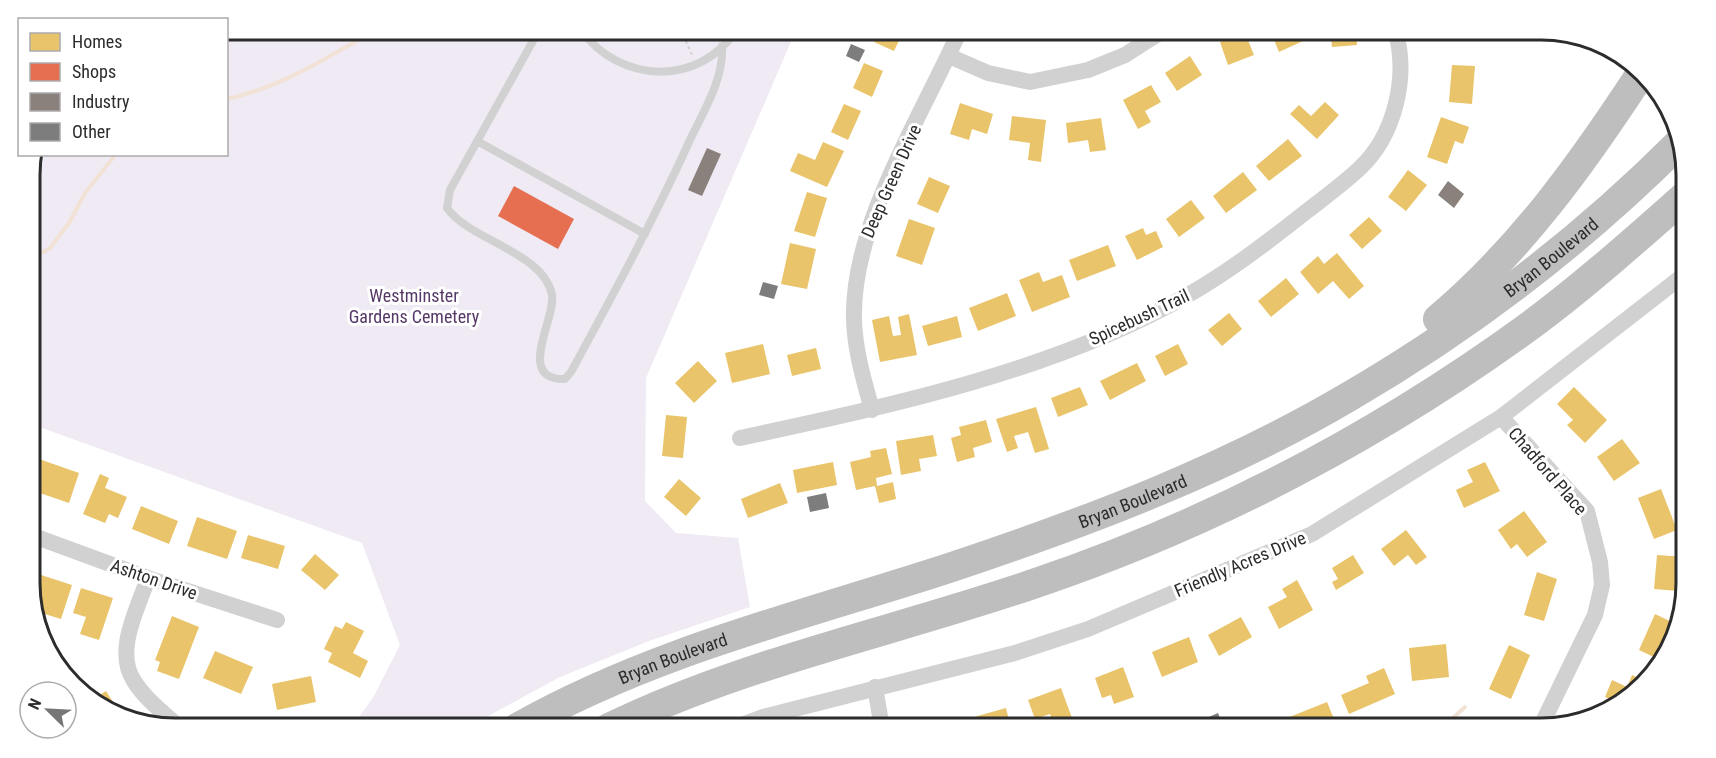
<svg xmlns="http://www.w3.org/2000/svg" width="1716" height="758" font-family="'Roboto Condensed',sans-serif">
<rect width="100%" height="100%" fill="#fff"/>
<path fill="#efeaf3" d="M227 30H796L646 378 645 501 676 533 738 538 750 607 649 641 560 677 466 728H351L374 696 400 645 362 543 31 424 30 166 33 155 226 154Z"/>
<path fill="#e9c46a" d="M879 30H904L894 51 874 42Z
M1284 30H1298L1303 41 1279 52 1272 35Z
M1330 30H1356L1357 45 1332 47Z
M1245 33 1254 55 1228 65 1220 42Z
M1190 56 1202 75 1177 91 1165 73Z
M864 63 883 71 872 97 853 88Z
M1452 65 1475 66 1472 104 1449 102Z
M1151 85 1161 102 1145 111 1151 122 1138 129 1123 100Z
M1325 102 1339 115 1317 139 1290 114 1299 105 1311 116Z
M960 103 993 114 987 134 972 129 969 140 950 134Z
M844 104 861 111 848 140 831 132Z
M1012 116 1046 120 1041 162 1028 160 1030 143 1009 140Z
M1441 117 1469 127 1463 144 1455 141 1447 164 1427 157Z
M1101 118 1106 150 1090 152 1088 140 1068 143 1066 123Z
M1288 139 1302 156 1269 181 1256 166Z
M823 142 844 151 827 187 790 171 798 153 815 160Z
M1408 170 1427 185 1406 211 1388 197Z
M1243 172 1257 190 1226 213 1213 196Z
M929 177 950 186 938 213 917 204Z
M807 192 827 198 815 237 794 231Z
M1191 200 1205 218 1179 237 1166 219Z
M1369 217 1382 231 1362 249 1349 235Z
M909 219 935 228 922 265 896 256Z
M1143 228 1146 235 1156 231 1163 247 1137 260 1125 236Z
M790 243 816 249 807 289 781 284Z
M1108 245 1116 266 1077 281 1069 260Z
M1337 253 1364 286 1349 299 1333 281 1318 294 1300 272 1318 256 1324 264Z
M1039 272 1043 282 1062 275 1070 297 1032 312 1019 280Z
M1286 278 1299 294 1271 317 1258 301Z
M1007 293 1016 316 978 331 969 308Z
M1229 313 1242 329 1222 346 1208 330Z
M909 314 917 355 880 362 872 320 889 316 893 336 901 335 898 317Z
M957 316 962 337 928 346 922 326Z
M763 344 770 374 732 383 725 353Z
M1178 344 1188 364 1165 376 1155 356Z
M816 348 821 369 792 376 787 355Z
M698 361 717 381 694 403 675 383Z
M1137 363 1146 381 1110 400 1100 381Z
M1080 387 1088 405 1058 417 1051 398Z
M1574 387 1607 420 1585 443 1567 425 1573 420 1557 404Z
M1036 407 1049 449 1035 453 1028 432 1014 436 1018 448 1007 452 996 419Z
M666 415 687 417 683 458 662 456Z
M986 420 992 442 973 448 975 457 957 462 951 438 961 435 959 427Z
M933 435 937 456 919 459 921 471 901 475 896 441Z
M1622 439 1640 463 1614 481 1597 457Z
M886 448 892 474 876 478 877 486 893 482 896 499 879 503 875 486 856 490 850 462 871 457 870 451Z
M39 459 79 473 69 503 31 490Z
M833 462 837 485 797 493 793 470Z
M1485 462 1500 491 1464 508 1456 490 1473 482 1467 470Z
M100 474 109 478 105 488 127 497 118 518 109 514 105 523 83 514Z
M679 479 701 498 686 516 664 497Z
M780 483 788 503 748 518 741 499Z
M1661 489 1677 530 1654 539 1638 498Z
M141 506 178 521 169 544 132 529Z
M1524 511 1547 542 1527 557 1517 544 1511 549 1498 530Z
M197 517 237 531 227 559 187 546Z
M1406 530 1427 557 1416 565 1408 555 1394 566 1381 549Z
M248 535 285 546 278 569 241 558Z
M315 554 339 575 325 590 301 570Z
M1353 555 1364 573 1336 590 1332 582 1338 579 1332 568Z
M1657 555 1686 557V576H1679L1678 591 1654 589Z
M32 572 72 585 61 619 35 611 31 601Z
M1537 572 1557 579 1544 621 1524 615Z
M1297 580 1313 610 1279 629 1268 607 1287 597 1282 589Z
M81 588 113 598 99 640 80 634 86 617 73 613Z
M1655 614 1674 623 1658 659 1639 650Z
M172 616 199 627 179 679 157 671 160 662 155 660Z
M1241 617 1252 637 1219 656 1208 635Z
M346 622 364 631 353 653 368 661 360 678 328 662 332 653 324 649 335 626 342 629Z
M1189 637 1198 662 1162 677 1152 652Z
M1446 644 1449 677 1412 681 1409 648Z
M1509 645 1530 655 1511 699 1489 689Z
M215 651 253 667 241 694 203 678Z
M1123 667 1134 697 1114 704 1111 695 1102 698 1095 678Z
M1384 668 1395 694 1349 714 1341 695 1369 683 1366 676Z
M1632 675 1643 680 1629 698 1617 702 1605 697 1612 680 1627 687Z
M311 676 316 702 277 710 272 684Z
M1061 688 1072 718 1054 725 1050 714 1035 719 1028 700Z
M106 691 123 718 95 698Z
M1327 702 1336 724 1327 728H1291L1287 718Z
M1006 708 1011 728H969L967 719Z
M956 718 959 728H920V727Z"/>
<path fill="#e76f51" d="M514 186 574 219 558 249 498 216Z"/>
<path fill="#8a817c" d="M707 148 721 154 702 196 688 190Z
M1448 181 1464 194 1454 208 1438 195Z"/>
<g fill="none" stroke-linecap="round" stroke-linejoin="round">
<path stroke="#f1e2d5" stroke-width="4" d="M226 99C276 89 322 61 365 36L370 30
M31 259 50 248 69 223 85 193 116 154
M1442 728 1465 707"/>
</g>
<path fill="#7d7d7d" d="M851 44 865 50 859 62 846 56Z
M763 282 778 286 774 299 759 295Z
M826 493 829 508 810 512 807 497Z
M1218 713 1224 728H1205L1202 720Z"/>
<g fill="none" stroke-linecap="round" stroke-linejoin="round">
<path stroke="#d1d1d1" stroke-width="2" stroke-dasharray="3 3" stroke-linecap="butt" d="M681 30 692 55"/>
<path stroke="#d1d1d1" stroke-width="8" d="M539 30 450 190 447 208C469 240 544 252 552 295 556 319 515 380 565 379L571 372C613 295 654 219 690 140 704 110 724 79 722 46
M581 30C619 83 699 88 736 30
M477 141 645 234"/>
<path stroke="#d1d1d1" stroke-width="16" d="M949 56 988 73 1030 82 1088 70 1125 55 1164 30
M872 410C864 381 855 351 854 320 851 225 922 116 960 30
M1501 417 1587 511 1600 562 1602 585 1595 615 1540 728
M740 438C889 406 1055 371 1188 295 1230 271 1269 241 1307 211 1325 197 1343 184 1360 168 1395 135 1409 76 1395 30
M31 535 148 578 277 620
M148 578C138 608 114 651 134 681 145 699 165 714 180 728
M875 687 882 728
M734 728 763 717 1015 653 1088 629 1312 534 1501 417 1685 274"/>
<g stroke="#bebebe" stroke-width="30">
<path d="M1438 319C1521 249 1581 165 1640 75"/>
<path id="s1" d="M517 728C653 651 802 616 949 568 1087 522 1225 470 1350 396 1468 327 1582 240 1679 143"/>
<path d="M609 728C744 662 894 632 1036 583 1213 523 1380 435 1531 325 1585 285 1635 240 1685 196"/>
</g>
</g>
<g text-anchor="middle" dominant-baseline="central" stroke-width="6" stroke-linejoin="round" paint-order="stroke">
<g font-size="18" fill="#2c2c2c" stroke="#fff">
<text transform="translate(891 181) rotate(-66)">Deep Green Drive</text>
<text stroke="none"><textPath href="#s1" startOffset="1143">Bryan Boulevard</textPath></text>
<text transform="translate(1139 317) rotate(-25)">Spicebush Trail</text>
<text transform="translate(1548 471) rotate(49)">Chadford Place</text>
<text stroke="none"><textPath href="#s1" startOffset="657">Bryan Boulevard</textPath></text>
<text transform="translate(1240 564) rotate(-23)">Friendly Acres Drive</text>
<text transform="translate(154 579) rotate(19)">Ashton Drive</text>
<text stroke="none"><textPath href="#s1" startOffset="171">Bryan Boulevard</textPath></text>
</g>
<g font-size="18" fill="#553868" stroke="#fff">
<text x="414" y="295">Westminster<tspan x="414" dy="21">Gardens Cemetery</tspan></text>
</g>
</g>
<path d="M0 0H1716V758H0ZM175 40H1541A135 135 0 0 1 1676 175V583A135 135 0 0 1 1541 718H175A135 135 0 0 1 40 583V175A135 135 0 0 1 175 40Z" fill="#fff" fill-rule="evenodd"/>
<path fill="none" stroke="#2c2c2c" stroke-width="3" d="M175 40H1541A135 135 0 0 1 1676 175V583A135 135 0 0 1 1541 718H175A135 135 0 0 1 40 583V175A135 135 0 0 1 175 40Z"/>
<rect x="18" y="18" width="210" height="138" fill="#ffffff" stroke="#ababab" stroke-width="1.5"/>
<rect x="30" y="33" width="30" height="18" fill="#e9c46a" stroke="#ababab" stroke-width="1.5"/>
<text x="72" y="48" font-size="18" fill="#2c2c2c">Homes</text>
<rect x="30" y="63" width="30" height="18" fill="#e76f51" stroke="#ababab" stroke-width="1.5"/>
<text x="72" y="78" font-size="18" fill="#2c2c2c">Shops</text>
<rect x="30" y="93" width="30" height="18" fill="#8a817c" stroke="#ababab" stroke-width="1.5"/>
<text x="72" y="108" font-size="18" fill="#2c2c2c">Industry</text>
<rect x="30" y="123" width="30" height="18" fill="#7d7d7d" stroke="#ababab" stroke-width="1.5"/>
<text x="72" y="138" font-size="18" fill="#2c2c2c">Other</text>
<g transform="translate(48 710) rotate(294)"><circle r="28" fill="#ffffff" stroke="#ababab" stroke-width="1.5"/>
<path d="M0-4.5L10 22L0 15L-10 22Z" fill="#767676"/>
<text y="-9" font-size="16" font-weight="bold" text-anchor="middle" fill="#2c2c2c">N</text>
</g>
</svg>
